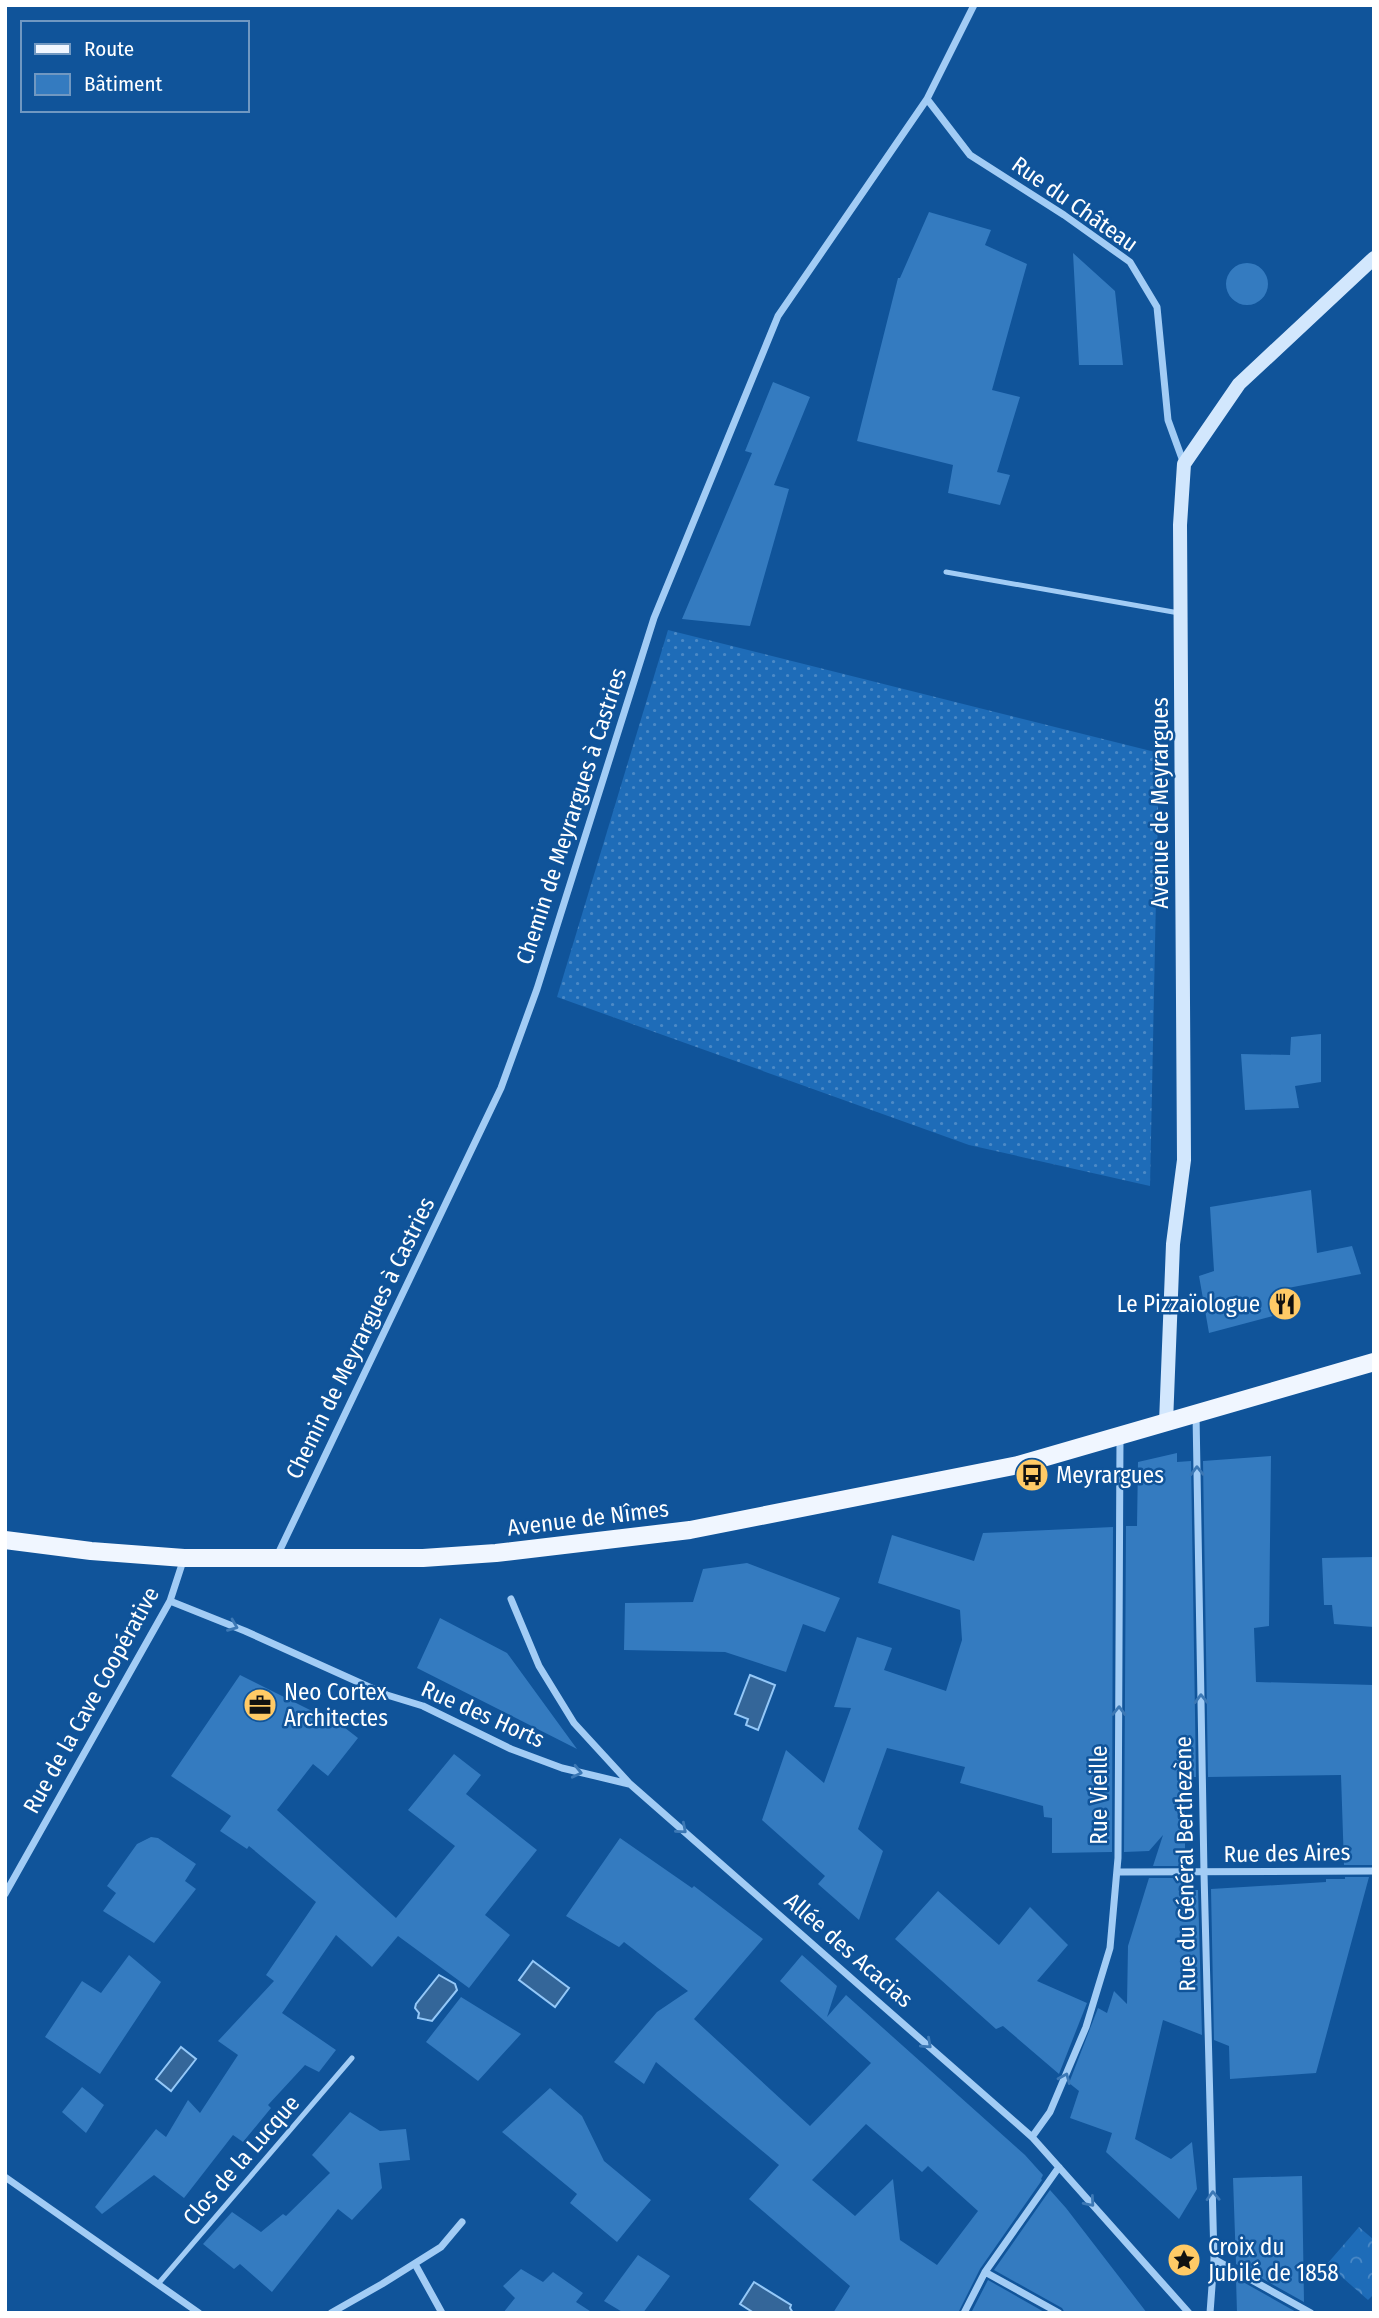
<svg xmlns="http://www.w3.org/2000/svg" width="1379" height="2318" font-family="'Fira Sans Condensed',sans-serif">
<defs>
<pattern id="grass-dots" width="8" height="8" patternUnits="userSpaceOnUse" patternTransform="scale(1.75)"><rect width="8" height="8" fill="#1e6cb8"/><path d="M2 2h.1M6 6h.1" fill="none" stroke="#4b89c6" stroke-width="1.8" stroke-linecap="round"/></pattern>
<pattern id="park-crowns" width="20" height="18" patternUnits="userSpaceOnUse" patternTransform="scale(1.75)"><rect width="20" height="18" fill="#1e6cb8"/><path d="M2 6a3 3 0 1 1 6 0M12 15a3 3 0 1 1 6 0" fill="none" stroke="#4b89c6"/></pattern>
</defs>
<rect width="100%" height="100%" fill="#10549a"/>
<path fill="url(#grass-dots)" d="M668 630 1159 753 1150 1186 969 1145 557 997Z"/>
<path fill="url(#park-crowns)" d="M1359 2227 1374 2240V2294L1368 2300 1327 2264Z"/>
<path fill="#346699" stroke="#94c8f8" stroke-width="2" d="M750 1675 775 1685 758 1730 746 1725 748 1719 735 1714Z
M533 1961 569 1988 555 2007 519 1980Z
M439 1975 455 1984 457 1990 432 2021 418 2018 419 2013 415 2008 416 2004Z
M181 2047 196 2059 171 2091 156 2079Z
M754 2282 791 2305 790 2308 793 2313H754L740 2304Z"/>
<path fill="#347bc0" fill-rule="evenodd" d="M929 212 991 230 985 245 1027 264 992 390 1020 397 997 472 1010 475 1000 505 948 493 953 465 857 441 898 278H900Z
M1073 253 1115 291 1123 365H1079Z
M1226 284a21 21 0 1 1 42 0a21 21 0 1 1-42 0Z
M773 382 810 397 774 485 789 489 750 626 682 619 752 453 745 451Z
M1321 1034V1082L1295 1086 1299 1108 1245 1110 1241 1054 1290 1055 1291 1037Z
M1311 1190 1317 1253 1352 1246 1361 1274 1288 1288 1296 1310 1209 1333 1199 1276 1214 1271 1210 1207Z
M1177 1453V1462L1191 1461 1196 1777H1185V1866H1153L1163 1835 1149 1851 1124 1852 1126 1526H1137L1138 1462Z
M1271 1456 1269 1626 1254 1628 1256 1682 1374 1685 1372 1865H1344L1341 1775 1208 1777 1203 1461Z
M1113 1527 1112 1852 1052 1853V1818L1044 1817 1043 1806 960 1783 965 1767 887 1748 858 1829 883 1851 859 1920 818 1884 825 1876 762 1820 786 1750 824 1783 851 1708 834 1707 857 1637 892 1648 884 1670 946 1691 962 1640 960 1610 878 1583 892 1535 974 1561 983 1533Z
M1374 1557V1627L1334 1624 1332 1605H1324L1322 1558Z
M747 1563 840 1598 825 1632 803 1624 786 1672 725 1652 624 1650 625 1603 693 1602 703 1569Z
M440 1618 507 1653 577 1749 417 1668Z
M240 1675 320 1715 328 1721 331 1717 358 1738 328 1776 313 1764 277 1810 396 1918 455 1846 408 1810 454 1754 481 1775 466 1794 537 1850 485 1915 510 1935 469 1988 398 1936 372 1967 336 1935 282 2013 336 2050 319 2072 305 2065 268 2105 271 2108 243 2142 233 2135 184 2198 154 2175 102 2214 95 2207 156 2129 166 2137 188 2100 200 2113 238 2055 218 2041 274 1981 266 1975 316 1902 249 1846 247 1849 220 1831 231 1816 171 1776Z
M151 1837 158 1838 196 1864 185 1881 196 1889 154 1943 103 1911 116 1893 107 1886 137 1844Z
M620 1838 692 1888 694 1886 763 1939 694 2019 810 2126 871 2063 780 1981 802 1955 837 1986 827 2017 846 1995 1025 2155 1043 2175 1041 2179 1042 2180 980 2269 958 2313H833L850 2286 749 2199 779 2165 656 2062 644 2084 614 2062 657 2012 688 1991 624 1942 619 1947 566 1916ZM866 2124 922 2172 928 2166 978 2211 937 2265 900 2240 893 2179 855 2216 812 2180Z
M1345 1877H1369L1316 2073 1230 2079 1229 2046 1214 2040 1211 1889 1326 1882V1879H1345Z
M1149 1878H1185V1886H1189L1190 1890H1198L1202 2035 1163 2020 1135 2139 1171 2159 1192 2142 1197 2189 1179 2219 1106 2152 1112 2133 1070 2118 1079 2091 1069 2083 1098 2008 1107 2013 1114 1991 1127 2004 1128 1946Z
M938 1891 999 1945 1030 1907 1068 1945 1037 1981 1087 2003 1059 2074 1003 2026 996 2029 895 1939Z
M129 1955 161 1982 100 2074 45 2037 82 1981 101 1993Z
M461 1997 521 2034 478 2081 426 2042Z
M82 2087 104 2105 86 2133 62 2112Z
M550 2088 582 2116 604 2161 651 2200 617 2242 570 2203 577 2194 502 2132Z
M350 2112 380 2131 406 2129 410 2160 379 2163 382 2188 352 2220 338 2209 272 2292 240 2264 234 2269 203 2244 232 2212 261 2232 283 2214 286 2216 330 2173 312 2155Z
M1302 2176 1304 2302 1236 2264 1233 2178Z
M1050 2190 1066 2208 1147 2313H1065L1062 2308 994 2270Z
M638 2255 670 2276 643 2313H624L604 2301Z
M521 2269 543 2282 553 2272 583 2293 576 2302 593 2313H503L515 2298 503 2286Z
M1236 2278 1298 2313H1237Z
M988 2280 1046 2313H971Z"/>
<g fill="none" stroke-linecap="round" stroke-linejoin="round">
<path stroke="#a2ccf5" stroke-width="5" d="M946 572 1179 613
M158 2284 352 2058"/>
<path stroke="#a2ccf5" stroke-width="7" d="M974 5 927 99 970 155 1064 215 1130 262 1157 307 1168 420 1184 464
M1196 1414 1204 1873 1214 2259 1210 2313
M277 1556 501 1088 537 989 654 618 778 316 927 99
M511 1599 539 1666 574 1723 630 1784 1032 2137 1189 2313
M170 1601 245 1631 387 1695 423 1706 511 1749 562 1768 629 1784
M1118 1872 1374 1871
M5 1894 170 1601 184 1558
M1032 2137 1050 2112 1086 2027 1110 1948 1118 1858 1120 1437
M5 2177 199 2313
M1214 2259 1311 2313
M415 2264 442 2313
M985 2272 1059 2313
M331 2313 382 2284 441 2247 462 2222
M964 2313 985 2272 1059 2167"/>
<path stroke="#d2e7fd" stroke-width="14" d="M1166 1423 1173 1244 1184 1160 1180 525 1184 464 1239 384 1374 258"/>
<path stroke="#f0f6ff" stroke-width="18" d="M5 1540 91 1551 184 1558H423L496 1553 690 1530 1018 1465 1374 1362"/>
</g>
<defs><path id="oneway-chevron" d="M-2-3.5L2.5 0L-2 3.5" fill="none" stroke-width="1.6" stroke-linecap="round" stroke-linejoin="round" transform="scale(1.75)"/></defs>
<g stroke="#3c78b5">
<use href="#oneway-chevron" transform="translate(1197 1471) rotate(-91)"/>
<use href="#oneway-chevron" transform="translate(233 1626) rotate(22)"/>
<use href="#oneway-chevron" transform="translate(1201 1699) rotate(-91)"/>
<use href="#oneway-chevron" transform="translate(1119 1711) rotate(-89)"/>
<use href="#oneway-chevron" transform="translate(577 1772) rotate(13)"/>
<use href="#oneway-chevron" transform="translate(682 1829) rotate(41)"/>
<use href="#oneway-chevron" transform="translate(927 2044) rotate(42)"/>
<use href="#oneway-chevron" transform="translate(1065 2078) rotate(-67)"/>
<use href="#oneway-chevron" transform="translate(1213 2196) rotate(-92)"/>
<use href="#oneway-chevron" transform="translate(1090 2202) rotate(49)"/>
</g>
<defs>
<symbol id="restaurant-disc" viewBox="-11 -11 22 22"><circle r="9.5" fill="#ffca66" stroke="#10549a"/><path d="M-5-6h1v4h1v-4h1v4h1v-4h1v5L-1.5 .5V6h-2V.5L-5-1ZM5-6V6H3V1.5H1.5Q1.5-4 5-6Z" fill="#111"/></symbol>
<symbol id="bus-disc" viewBox="-11 -11 22 22"><circle r="9.5" fill="#ffca66" stroke="#10549a"/><path d="M-5-6H5V4H4V6H2V4H-2V6H-4V4H-5ZM-3.5-4V0h7V-4ZM-3.5 1.2v1.5H-2V1.2ZM2 1.2v1.5H3.5V1.2Z" fill="#111"/></symbol>
<symbol id="office-disc" viewBox="-11 -11 22 22"><circle r="9.5" fill="#ffca66" stroke="#10549a"/><path d="M-6-3h4V-5.5h4V-3h4V5H-6ZM-1-4.5V-3h2v-1.5ZM-6 0V1H6V0Z" fill="#111"/></symbol>
<symbol id="sight-disc" viewBox="-11 -11 22 22"><circle r="9.5" fill="#ffca66" stroke="#10549a"/><path d="M0-6L1.8-2.2L6-1.7L2.9 1.2L3.7 5.4L0 3.3L-3.7 5.4L-2.9 1.2L-6-1.7L-1.8-2.2Z" fill="#111"/></symbol>
</defs>
<g fill-rule="evenodd">
<use href="#restaurant-disc" x="1266" y="1285" width="38" height="38"/>
<use href="#bus-disc" x="1013" y="1456" width="38" height="38"/>
<use href="#office-disc" x="241" y="1686" width="38" height="38"/>
<use href="#sight-disc" x="1165" y="2241" width="38" height="38"/>
</g>
<g text-anchor="middle" dominant-baseline="central" stroke-width="5" stroke-linejoin="round" paint-order="stroke">
<g font-size="23" fill="#fff" stroke="#10549a">
<text transform="translate(1075 204) rotate(35)">Rue du Château</text>
<text transform="translate(1160 803) rotate(-90)">Avenue de Meyrargues</text>
<text transform="translate(571 816) rotate(-72)">Chemin de Meyrargues à Castries</text>
<text transform="translate(360 1338) rotate(-64)">Chemin de Meyrargues à Castries</text>
<text transform="translate(588 1518) rotate(-7)">Avenue de Nîmes</text>
<text transform="translate(91 1700) rotate(-61)">Rue de la Cave Coopérative</text>
<text transform="translate(483 1714) rotate(24)">Rue des Horts</text>
<text transform="translate(1099 1795) rotate(-90)">Rue Vieille</text>
<text transform="translate(1287 1853) rotate(-1)">Rue des Aires</text>
<text transform="translate(1185 1864) rotate(-91)">Rue du Général Berthezène</text>
<text transform="translate(849 1950) rotate(41)">Allée des Acacias</text>
<text transform="translate(241 2160) rotate(-49)">Clos de la Lucque</text>
</g>
<g font-size="23" fill="#fff" stroke="#10549a" text-anchor="start">
<text x="1260" y="1304" text-anchor="end">Le Pizzaïologue</text>
<text x="1056" y="1475">Meyrargues</text>
<text x="284" y="1692">Neo Cortex<tspan x="284" dy="26">Architectes</tspan></text>
<text x="1208" y="2247">Croix du<tspan x="1208" dy="26">Jubilé de 1858</tspan></text>
</g>
</g>
<rect width="1379" height="2318" fill="none" stroke="#ffffff" stroke-width="14"/>
<rect x="21" y="21" width="228" height="91" fill="#10549a" stroke="#7098c2" stroke-width="2"/>
<rect x="35" y="44" width="35" height="10" fill="#f0f6ff" stroke="#7098c2" stroke-width="2"/>
<text x="84" y="56" font-size="21" fill="#ffffff">Route</text>
<rect x="35" y="74" width="35" height="21" fill="#347bc0" stroke="#7098c2" stroke-width="2"/>
<text x="84" y="91" font-size="21" fill="#ffffff">Bâtiment</text>
</svg>
